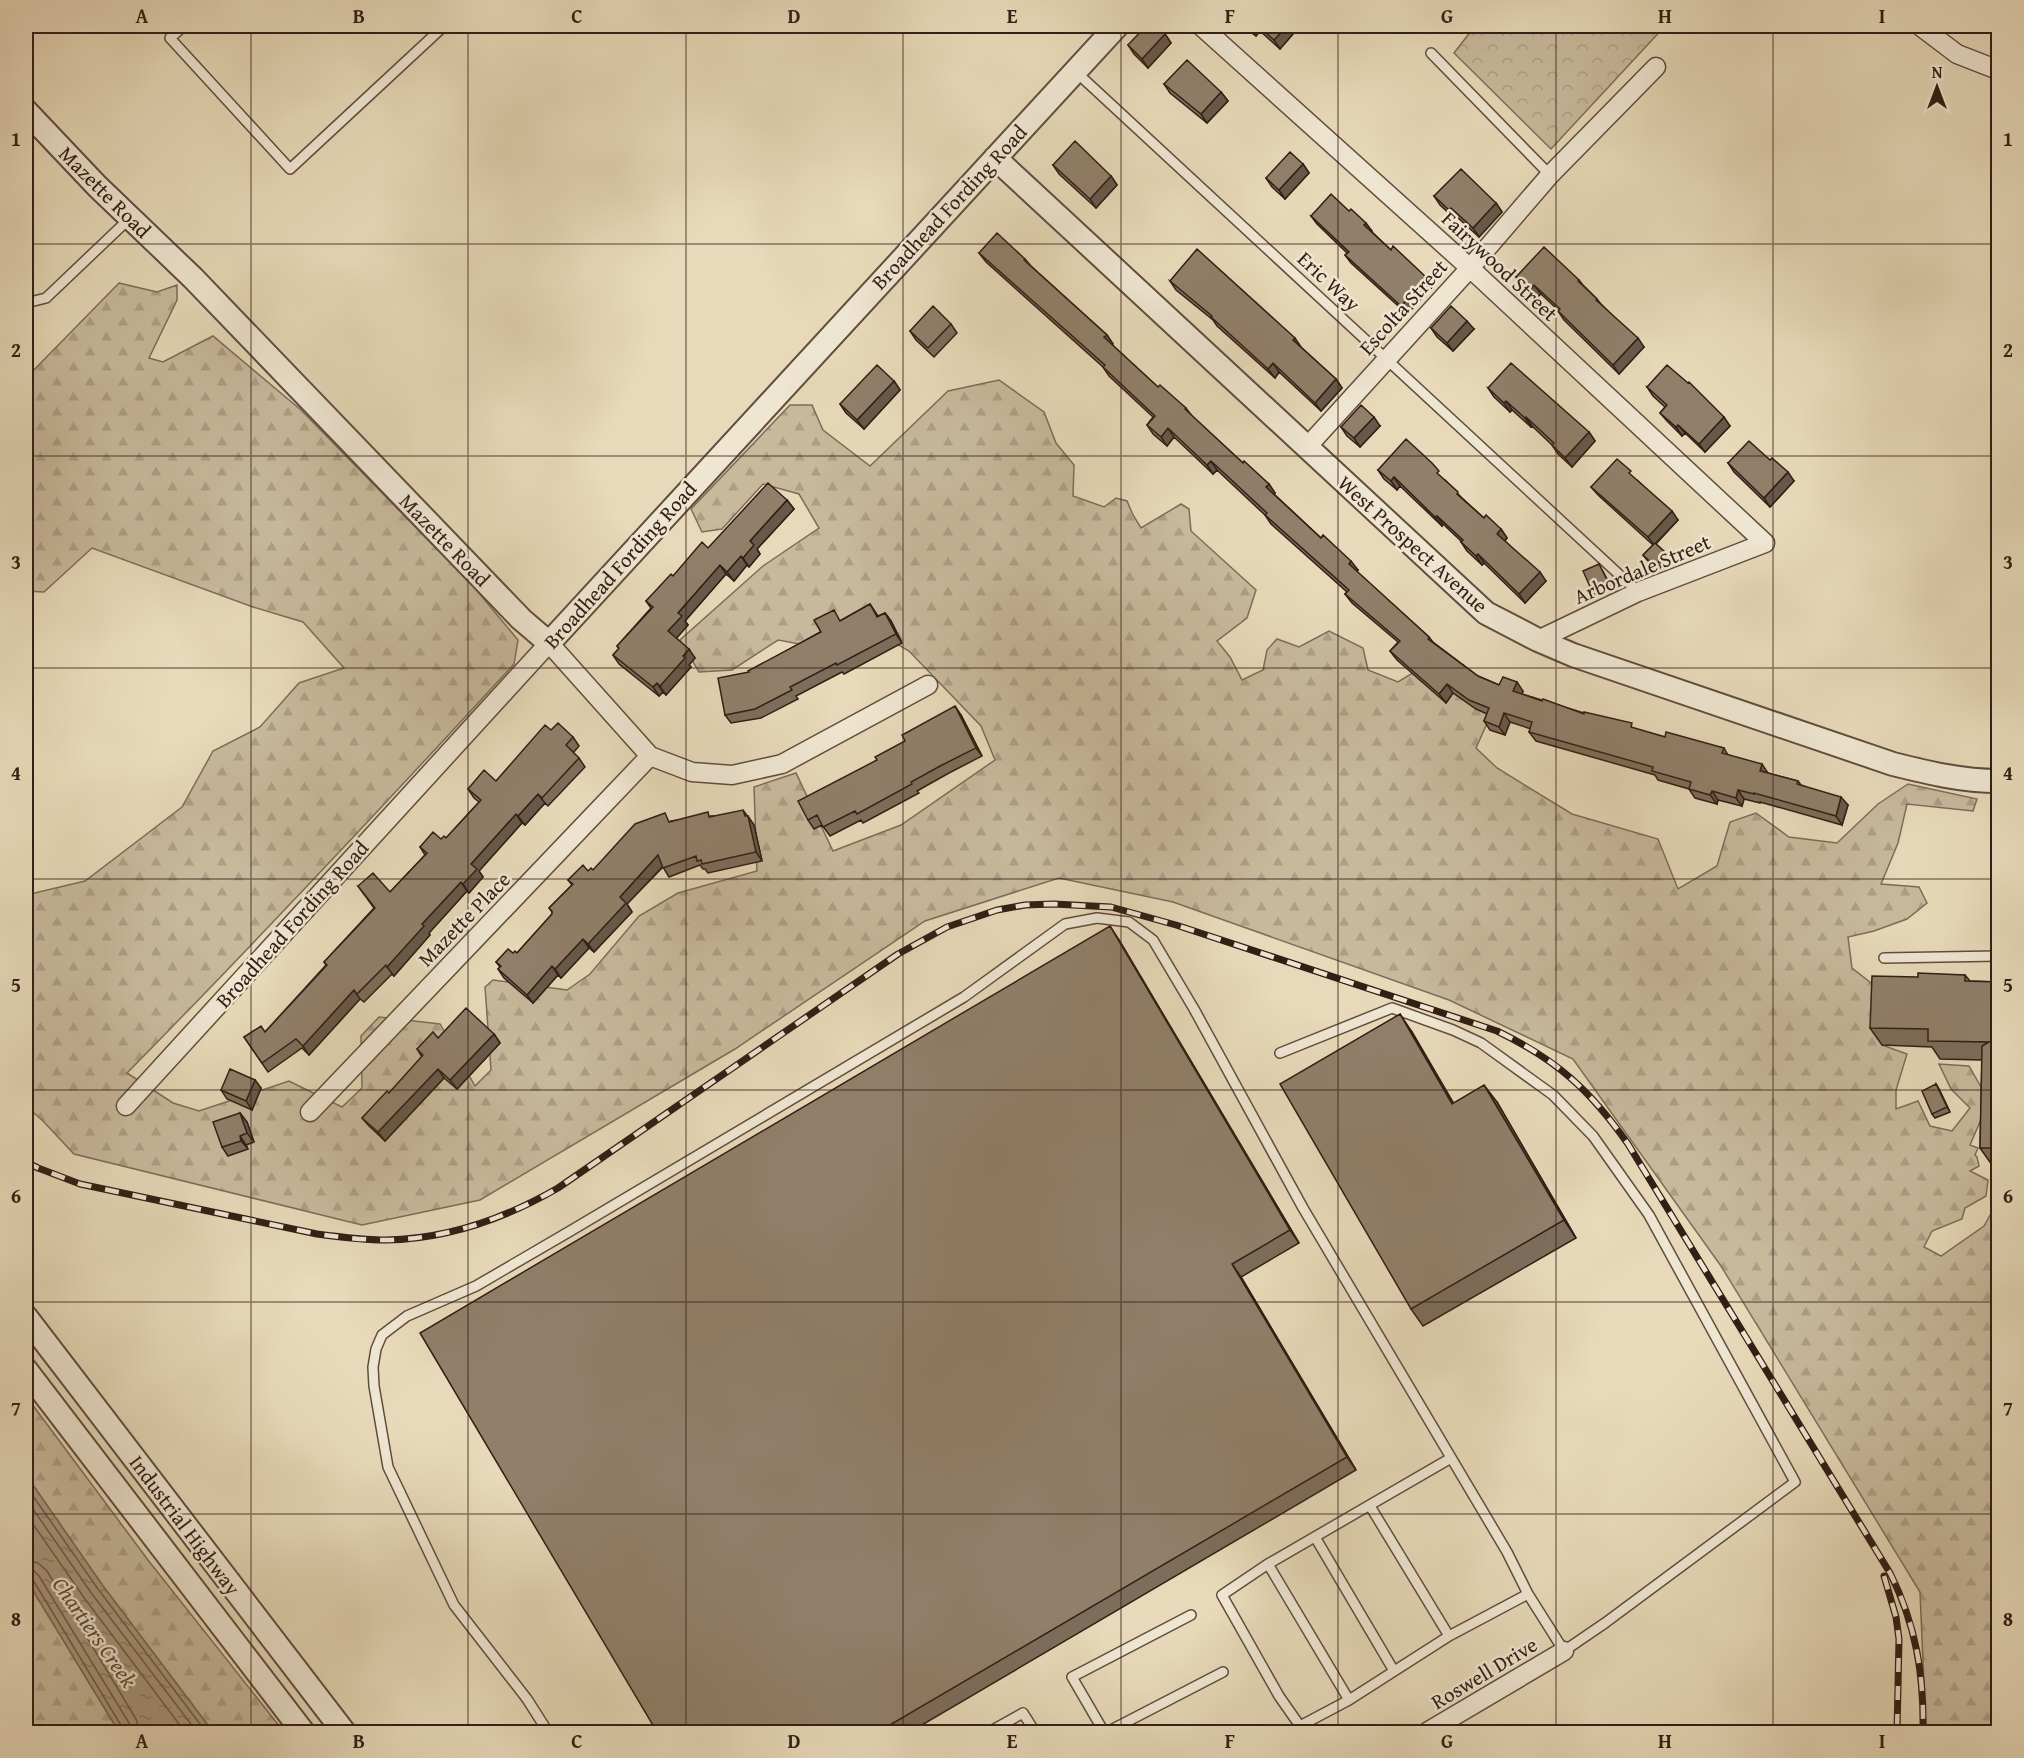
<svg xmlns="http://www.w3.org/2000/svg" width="2024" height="1758" font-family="'Gentium Book Plus',serif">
<defs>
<pattern id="forest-firs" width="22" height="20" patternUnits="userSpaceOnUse" patternTransform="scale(1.5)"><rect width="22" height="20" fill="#c8b99d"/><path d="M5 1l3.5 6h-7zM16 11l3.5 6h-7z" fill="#ac9f86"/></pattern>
<pattern id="park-crowns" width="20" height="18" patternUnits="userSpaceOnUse" patternTransform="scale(1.5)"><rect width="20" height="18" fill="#c8b99d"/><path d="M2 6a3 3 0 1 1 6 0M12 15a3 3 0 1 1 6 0" fill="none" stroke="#ac9f86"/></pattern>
<pattern id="water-ripples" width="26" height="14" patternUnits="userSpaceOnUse" patternTransform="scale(1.5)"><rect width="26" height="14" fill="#aa9981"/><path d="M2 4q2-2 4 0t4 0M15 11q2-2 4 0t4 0" fill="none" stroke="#8b7c68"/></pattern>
</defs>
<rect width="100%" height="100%" fill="#e7d9b9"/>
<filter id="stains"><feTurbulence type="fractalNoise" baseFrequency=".00333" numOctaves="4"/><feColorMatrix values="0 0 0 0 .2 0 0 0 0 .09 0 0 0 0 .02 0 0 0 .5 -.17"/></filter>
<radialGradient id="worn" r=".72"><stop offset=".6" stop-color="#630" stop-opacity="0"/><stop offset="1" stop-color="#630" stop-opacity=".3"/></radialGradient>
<path fill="url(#forest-firs)" stroke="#7e6c59" stroke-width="1.5" d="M119 283 157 292 177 285V300L149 358 163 362 213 336 301 410 473 586 518 640 514 664C387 802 259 939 127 1073L173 1103 199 1111 289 1081 342 1107 362 1088 361 1036 379 1017 440 1024 475 1086 491 1070 485 987 493 980 567 990 590 974 639 916 678 893 757 871 754 787 796 773 833 851 901 825 995 760 981 726 909 651 853 618 805 645 778 640 732 670 699 672 680 640 763 566 819 528 799 494 763 484 722 529 702 532 691 509 790 405H812L823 430 870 466 948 391 999 380 1044 412 1056 443 1074 465 1073 496 1104 507 1116 498 1127 501 1133 515 1141 528 1181 504 1189 509 1191 531 1256 590 1247 618 1217 641 1230 657 1242 680 1263 670 1267 650 1277 639 1299 647 1329 631 1363 648 1368 670 1398 682 1429 663 1478 682 1494 708 1476 748 1497 768 1572 814 1658 839 1678 889 1717 866 1730 822 1756 813 1789 837 1837 843 1878 804 1908 784 1977 799 1973 811 1907 804 1898 843 1881 884 1919 887 1927 903 1907 919 1874 931 1848 937 1852 968 1884 993 1882 1045 1907 1054 1896 1090V1109L1918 1101 1930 1126 1952 1131 1970 1108 1951 1089 1939 1064 1969 1066 1989 1101 1970 1145 1978 1148 1975 1155 1977 1157 1979 1166 1970 1171 1988 1180 1986 1196 1965 1208 1962 1219 1932 1231 1924 1247 1941 1256 1984 1226 1998 1201V1732H1926L1920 1592 1721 1266 1573 1059 1449 1000 1173 902 1059 878 925 921 735 1049 480 1200 362 1225 74 1154 43 1121 26 1106V895L85 881 182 807 213 751 260 727 299 683 344 668 303 622 253 607 92 548 44 592 26 591V378Z
M26 1396 148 1560 284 1732H213L103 1586 26 1475Z
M26 1579 119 1732H26Z"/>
<path fill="url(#park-crowns)" stroke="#7e6c59" stroke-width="1.5" d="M1475 26H1665L1551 149 1454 53Z"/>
<path fill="url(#water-ripples)" stroke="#7a6856" stroke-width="1.5" d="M26 1475 103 1586 213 1732H119L26 1579Z"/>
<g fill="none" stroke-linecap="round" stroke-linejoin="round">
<path stroke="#6e5c4b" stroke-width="1.5" d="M26 1486 98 1589 206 1732
M26 1499 92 1594 197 1732
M26 1514 85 1599 185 1732
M26 1560 38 1563 47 1571 136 1719 140 1732
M26 1569 34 1571 39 1576 129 1723 131 1732
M26 1577 33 1580 122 1727 123 1732"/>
<defs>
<path id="service" d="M184 26 170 38 290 169 444 26
M1431 53 1550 175
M1075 71 1638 592
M26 303 46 298 130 218
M1884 958 1998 956
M1451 1458 1268 1564 1222 1595 1279 1696 1300 1726 1349 1700 1449 1636 1528 1594
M1370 1506 1449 1636
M1315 1537 1394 1671
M1268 1564 1349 1700
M548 1732 527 1699 454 1605 388 1467 374 1386 373 1367 376 1349 382 1335 407 1316 476 1286 572 1230 964 997 1065 924 1097 918 1129 922 1153 940 1194 1009 1303 1208 1507 1552 1528 1594 1564 1651 1605 1623 1795 1482 1649 1215 1593 1136 1553 1095 1481 1043 1453 1030 1392 1008 1280 1053
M989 1732 1023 1713 1035 1732
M1104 1732 1072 1677 1191 1615
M1107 1732 1223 1672"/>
<path id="minor" d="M1201 26 1470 268 1765 543 1638 592 1538 640
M1920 26 1957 54 1998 70
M1307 447 1470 268 1550 175 1656 67
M126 1106 549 643 650 756 692 772 732 775 782 764 928 685
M310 1112 650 756
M1427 1732 1564 1651"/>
<path id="tertiary" d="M26 111 97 186 193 278 521 619 549 643 1117 26
M995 158 1486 613 1538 640 1573 655 1893 764C1929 773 1962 781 1998 781
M26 1317 344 1732
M26 1370 303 1732"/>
</defs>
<use href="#service" stroke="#604d3e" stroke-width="12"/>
<use href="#minor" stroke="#604d3e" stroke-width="21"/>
<use href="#tertiary" stroke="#604d3e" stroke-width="26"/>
<use href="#service" stroke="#efe6d2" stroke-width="9"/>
<use href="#minor" stroke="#efe6d2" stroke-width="18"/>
<use href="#tertiary" stroke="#efe6d2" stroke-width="22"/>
<defs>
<path id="rail" d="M26 1162 38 1168 80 1184 317 1234C340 1237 363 1240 386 1240 447 1239 506 1218 558 1188L898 954 947 927 997 910 1025 905 1054 904 1111 907 1176 925 1497 1031C1557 1060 1590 1090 1628 1144L1890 1573C1916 1625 1924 1674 1923 1732
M1884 1576 1896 1617 1899 1639 1897 1732"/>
</defs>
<use href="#rail" stroke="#331e15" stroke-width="7"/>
<use href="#rail" stroke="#efe6d2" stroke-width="4.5" stroke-dasharray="14" stroke-linecap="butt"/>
</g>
<path fill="#7d6d5b" stroke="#331e15" stroke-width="1.5" d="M1242 26H1298L1299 27 1280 49 1260 31 1256 36Z
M1165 34 1171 43 1148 68 1134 54 1128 45Z
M1164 84 1221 92 1228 101 1207 123 1170 93Z
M1303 164 1309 173 1285 199 1272 187 1266 178Z
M1053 165 1111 176 1117 185 1096 208 1059 174Z
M1434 196 1496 203 1502 212 1479 237 1457 217 1455 219 1440 205Z
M1311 216 1372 231V232L1391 250 1433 286 1407 314 1351 263 1345 255 1347 253 1317 224Z
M979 253 1025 259 1031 266 1107 335 1113 344 1112 345 1158 387 1186 408 1192 416 1243 463 1269 484 1275 493 1274 494 1321 538 1358 570 1356 571 1429 637 1433 642 1478 676 1499 685 1523 691 1522 694 1636 729 1665 737 1724 748 1728 755 1768 773 1798 781 1801 785 1848 805 1842 825 1760 802V803L1744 799 1742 806 1718 800 1717 804 1695 798 1689 789 1658 780 1655 775 1536 741 1529 732 1531 729 1510 722 1505 735 1490 730 1484 721 1487 714 1476 709 1453 693 1446 703 1397 660 1390 651 1398 642 1352 603 1345 594 1347 592 1271 524 1265 515 1217 470 1213 474 1174 437 1167 446 1153 434 1147 425 1153 417 1109 376 1103 367 986 262Z
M1516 277 1579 280 1583 285 1597 299 1601 304 1644 347 1619 374 1564 320 1558 311V310L1541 294 1536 298 1522 286Z
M1170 281 1301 347 1336 379 1342 388 1321 411 1279 372 1275 378 1217 326 1213 320 1176 290Z
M951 324 957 333 934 357 916 340 910 331Z
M1431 328 1474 329 1453 351 1437 337Z
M894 381 900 390 864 429 846 413 840 404Z
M1647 387 1730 426 1705 452 1685 433 1682 436 1667 421 1660 413 1665 407 1653 396Z
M1488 388 1589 432 1595 441 1572 467 1558 454 1552 445 1532 426 1531 427 1512 410 1510 412 1494 397Z
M1380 426 1360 447 1347 436 1341 427Z
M1728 463 1794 481 1770 507 1734 472Z
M1378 470 1445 480 1462 498 1484 518 1501 529 1507 538 1505 541 1546 581 1525 603 1484 563 1482 565 1467 551 1461 542H1462L1443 524 1442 526 1400 486 1397 490 1384 479Z
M1637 480 1678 520 1656 544 1666 553 1669 558 1658 570 1647 560 1643 555 1653 545 1598 495 1591 487Z
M787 500 794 509 757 549 760 554 749 567 747 565 734 581 726 574 685 621 688 625 676 638 695 658 689 665 691 667 666 695 663 692 659 696 619 664 613 655 619 649 617 646 651 608 646 601 673 576Z
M1599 564 1612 588 1595 595 1592 591Z
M870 604 878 616 885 613 891 621 902 643 844 674 842 672 796 696 798 699 761 718 731 723 725 715 749 672Z
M961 715 982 756 949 773 917 791 919 793 863 823 861 820 830 836 822 825 814 829 808 820 877 760Z
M551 730 573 737 579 746 573 753 579 758 585 767 548 806 545 803 525 825 522 823 479 871 483 877 469 893 467 891 429 933 430 935 394 976 392 974 364 1002 360 999 309 1055 302 1048 268 1072 244 1037 265 1032 326 965 324 962 374 908 358 886 390 892 425 855 420 847 446 838 479 802 474 798 468 789 496 781Z
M711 816H748L754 825 762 861 708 873 705 869H703L700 865 669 877 663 867 627 904 632 912 594 952 589 948 561 978 558 975 533 1003 504 978 498 969 500 967 496 962 513 953H517L552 914V912L549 908 572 885 568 880 588 871 593 870 671 821Z
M1119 940 1299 1243 1241 1277 1356 1470 910 1732H657Z
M1965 975 1970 981 1998 982V1165H1992L1980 1148 1982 1060 1940 1059 1932 1047 1882 1045 1870 1028 1918 977Z
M1412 1032 1453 1103 1497 1102 1576 1238 1423 1326 1411 1309Z
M494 1034 500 1043 457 1089 444 1078 385 1141 369 1126 362 1118 389 1093 422 1057 417 1049 438 1038Z
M255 1080 261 1088 252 1110 227 1099 221 1090Z
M1936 1084 1939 1089 1950 1112 1935 1118 1932 1114Z
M240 1113 247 1122 254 1142 246 1145 248 1149 228 1156 222 1147Z"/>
<path fill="#66594a" stroke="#331e15" stroke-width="1.5" d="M1251 26H1256L1260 31 1256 36 1249 27Z
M1287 26H1298L1299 27 1280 49 1274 40Z
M1165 34 1171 43 1148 68 1142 59Z
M1221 92 1228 101 1207 123 1201 114Z
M1303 164 1309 173 1285 199 1279 190Z
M1111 176 1117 185 1096 208 1090 199Z
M1496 203 1502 212 1479 237 1473 228Z
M1366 223 1372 231 1370 233 1364 225Z
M1427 278 1433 286 1407 314 1401 306Z
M1534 285 1541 294 1536 298 1530 290Z
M1467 321 1474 329 1453 351 1447 343Z
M1107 335 1113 344 1110 346 1104 337Z
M1295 338 1301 347 1299 349 1293 340Z
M1638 338 1644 347 1619 374 1613 365Z
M1273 363 1279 372 1275 378 1268 369Z
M1336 379 1342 388 1321 411 1315 403Z
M894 381 900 390 864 429 857 420Z
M1506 401 1512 410 1510 412 1504 403Z
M1374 417 1380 426 1360 447 1354 438Z
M1526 417 1532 426 1531 427 1525 418Z
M1724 417 1730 426 1705 452 1699 444Z
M1678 425 1685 433 1682 436 1676 427Z
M1168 428 1174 437 1167 446 1161 437Z
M1589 432 1595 441 1572 467 1565 458Z
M1211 461 1217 470 1213 474 1207 465Z
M1788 472 1794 481 1770 507 1764 498Z
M1394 477 1400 486 1397 490 1391 481Z
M1269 484 1275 493 1272 496 1266 487Z
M787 500 794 509 757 549 760 554 749 567 743 558 750 541Z
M1672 511 1678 520 1654 545 1648 537Z
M1437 516 1443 524 1442 526 1435 517Z
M1501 529 1507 538 1503 542 1497 534Z
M1666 553 1669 558 1658 570 1655 566Z
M1478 554 1484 563 1482 565 1476 556Z
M741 556 747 565 734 581 727 572Z
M1351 561 1358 570 1355 573 1349 564Z
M720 565 726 574 685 621 688 625 675 640 668 631 678 613Z
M1540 572 1546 581 1525 603 1519 594Z
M885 613 891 621 902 643 896 634Z
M689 649 695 658 689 665 691 667 666 695 660 686Z
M1517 682 1523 691 1519 700 1513 691Z
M657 683 663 692 659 696 653 687Z
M1447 684 1453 693 1446 703 1439 694Z
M955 706 961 715 982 756 976 748Z
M1504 713 1510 722 1505 735 1499 727Z
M1762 764 1768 773 1760 771Z
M1738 790 1744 799 1742 806 1736 798Z
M1712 791 1718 800 1717 804 1710 795Z
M538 794 545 803 525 825 518 816Z
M1841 797 1848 805 1842 825 1836 816Z
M743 810 754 825 762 861 756 852Z
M516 814 522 823 479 871 483 877 469 893 463 884 471 864Z
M658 855 665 864 627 904 632 912 594 952 588 944 620 897Z
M461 882 467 891 429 933 430 935 394 976 387 967 422 924Z
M1110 926 1119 940 1299 1243 1290 1230Z
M583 939 589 948 561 978 555 969Z
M552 966 558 975 533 1003 527 995Z
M354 990 360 999 309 1055 303 1046Z
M1400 1014 1412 1032 1464 1121 1452 1104Z
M494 1034 500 1043 457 1089 450 1080Z
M438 1069 444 1078 385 1141 378 1132Z
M255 1080 261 1088 252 1110 246 1101Z
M1936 1084 1939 1089 1950 1112 1947 1107Z
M1484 1085 1497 1102 1576 1238 1564 1220Z
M240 1113 247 1122 254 1142 247 1133Z
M240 1136 246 1145 248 1149 241 1141Z
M1232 1264 1241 1277 1356 1470 1347 1457Z"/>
<path fill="#917f6a" stroke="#331e15" stroke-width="1.5" d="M1146 26H1156L1165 34 1142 59 1128 45Z
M1258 26H1287L1274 40Z
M1187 60 1221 92 1201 114 1164 84Z
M1075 141 1111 176 1090 199 1053 165Z
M1290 152 1303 164 1279 190 1266 178Z
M1461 169 1496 203 1473 228 1451 208 1449 210 1434 196Z
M1331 194 1349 211 1351 209 1366 223 1364 225 1391 250 1393 246 1427 278 1401 306 1345 255 1349 252 1311 216Z
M997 233 1025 259 1024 260 1107 335 1104 337 1158 387 1160 385 1186 408 1185 409 1243 463 1244 461 1269 484 1266 487 1321 538 1323 535 1351 561 1349 564 1429 637 1428 639 1478 676 1499 685 1503 677 1517 682 1513 691 1522 694 1542 701 1543 699 1584 714V712L1632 723 1631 727 1665 737 1666 732 1724 748 1722 753 1762 764 1760 771 1798 781 1797 784 1841 797 1836 816 1754 793V794L1738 790 1736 798 1712 791 1710 795 1689 789 1691 782 1652 771 1653 767 1529 732 1532 722 1504 713 1499 727 1484 721 1489 708 1469 700 1447 684 1439 694 1390 651 1400 641 1345 594 1349 590 1265 515 1267 513 1211 461 1207 465 1168 428 1161 437 1147 425 1155 416 1103 367 1105 365 979 253Z
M1544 247 1579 280 1578 281 1597 299 1596 300 1638 338 1613 365 1558 311 1560 309 1534 285 1530 290 1516 277Z
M1197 249 1295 338 1293 340 1336 379 1315 403 1273 363 1268 369 1211 317 1212 316 1170 281Z
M933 306 951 324 928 348 910 331Z
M1451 306 1467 321 1447 343 1431 328Z
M1511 363 1589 432 1565 458 1552 445 1554 443 1526 417 1525 418 1506 401 1504 403 1488 388Z
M877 365 894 381 857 420 840 404Z
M1667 365 1688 383 1689 382 1724 417 1699 444 1678 425 1676 427 1660 413 1667 405 1647 387Z
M1361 405 1374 417 1354 438 1341 427Z
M1406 439 1432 463 1439 471 1437 473 1458 492 1457 494 1484 518 1486 515 1501 529 1497 534 1540 572 1519 594 1478 554 1476 556 1461 542 1463 540 1437 516 1435 517 1394 477 1391 481 1378 470Z
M1749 441 1770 460 1772 458 1788 472 1764 498 1728 463Z
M1617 459 1631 471 1629 473 1672 511 1648 537 1591 487Z
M768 483 787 500 750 541 754 545 743 558 741 556 727 572 720 565 678 613 682 616 668 631 689 649 683 656 685 658 660 686 657 683 653 687 613 655 619 648 617 646 653 607 646 601 671 574 673 576 702 542 708 548Z
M1655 543 1666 553 1655 566 1643 555Z
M1599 564 1609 584 1592 591 1583 571Z
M870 604 877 617 885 613 896 634 837 665 836 663 790 687 792 690 755 709 725 715 718 678 749 672 748 671 821 632 814 620 834 610 840 621Z
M955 706 976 748 942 765 911 782 912 784 857 814 855 811 823 827 817 815 808 820 798 801 877 760 875 757 905 741 902 735Z
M558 723 573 737 566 745 579 758 542 798 538 794 518 816 516 814 471 864 477 869 463 884 461 882 422 924 424 926 387 967 386 965 357 994 354 990 303 1046 296 1039 262 1063 244 1037 261 1026 265 1032 327 965 324 962 375 908 358 886 373 873 390 892 427 853 420 847 433 832 441 839 444 836 446 838 481 800 468 789 484 770 496 781 545 725 551 730Z
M743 810 745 816H748L756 852 702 864 701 860 697 861 696 856 663 868 658 855 620 897 626 903 588 944 583 939 555 969 552 966 527 995 498 969 501 966 496 962 508 949 513 953 515 951 517 953 552 914V911L549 908 573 884 568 880 583 865 588 871 591 868 593 870 635 824 665 813 669 822 708 812 709 817Z
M1110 926 1290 1230 1232 1264 1347 1457 878 1732H657L420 1333Z
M1918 973 1965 975V981L1998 982V1148H1980L1982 1046 1989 1042 1928 1041V1029L1870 1028 1872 976 1918 977Z
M466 1008 494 1034 450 1080 438 1069 378 1132 362 1118 387 1091 389 1093 423 1055 417 1049 433 1032 438 1038Z
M1400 1014 1452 1104 1484 1085 1564 1220 1411 1309 1280 1084Z
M230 1069 255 1080 246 1101 221 1090Z
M1936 1084 1947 1107 1932 1114 1922 1091Z
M240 1113 247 1133 240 1136 241 1141 222 1147 213 1122Z
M1660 1726 1663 1732H1650Z"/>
<path fill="none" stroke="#331e15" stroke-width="1.5" stroke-opacity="0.55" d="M251 26V1732M468 26V1732M686 26V1732M903 26V1732M1121 26V1732M1338 26V1732M1556 26V1732M1773 26V1732M26 244H1998M26 456H1998M26 668H1998M26 879H1998M26 1090H1998M26 1302H1998M26 1514H1998"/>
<g text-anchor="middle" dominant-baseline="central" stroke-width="5" stroke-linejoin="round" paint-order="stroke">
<g font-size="21" fill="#331e15" stroke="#efe6d2">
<text transform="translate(105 192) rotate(45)">Mazette Road</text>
<text transform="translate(949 207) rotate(-47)">Broadhead Fording Road</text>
<text transform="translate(1500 266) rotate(43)">Fairywood Street</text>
<text transform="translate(1329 281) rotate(43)">Eric Way</text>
<text transform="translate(1403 307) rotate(-48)">Escolta Street</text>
<text transform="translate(445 540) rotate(46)">Mazette Road</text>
<text transform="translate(1413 544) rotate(42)">West Prospect Avenue</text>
<text transform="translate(620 565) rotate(-48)">Broadhead Fording Road</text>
<text transform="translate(1642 569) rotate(-23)">Arbordale Street</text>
<text transform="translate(464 919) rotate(-46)">Mazette Place</text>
<text transform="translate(292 924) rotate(-48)">Broadhead Fording Road</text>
<text transform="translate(185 1525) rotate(53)">Industrial Highway</text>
<text transform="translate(1484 1673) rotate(-31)">Roswell Drive</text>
</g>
<g font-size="22" font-style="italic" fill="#5d493b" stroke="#efe6d2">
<text transform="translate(95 1632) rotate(55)">Chartiers Creek</text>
</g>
</g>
<rect width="2024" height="1758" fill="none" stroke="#e7d9b9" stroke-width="66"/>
<g transform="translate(1937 87)" stroke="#efe6d2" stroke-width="4.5" paint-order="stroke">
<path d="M0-4.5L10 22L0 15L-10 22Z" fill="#331e15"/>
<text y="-9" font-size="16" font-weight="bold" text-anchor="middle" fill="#331e15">N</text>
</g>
<rect x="33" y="33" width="1958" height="1692" fill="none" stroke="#331e15" stroke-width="2"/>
<g font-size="20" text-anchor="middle" font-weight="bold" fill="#331e15">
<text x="142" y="23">A</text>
<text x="359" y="23">B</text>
<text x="577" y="23">C</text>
<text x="794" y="23">D</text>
<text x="1012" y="23">E</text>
<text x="1230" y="23">F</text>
<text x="1447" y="23">G</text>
<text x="1665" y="23">H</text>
<text x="1882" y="23">I</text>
<text x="16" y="146">1</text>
<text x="2008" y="146">1</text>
<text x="16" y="357">2</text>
<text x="2008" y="357">2</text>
<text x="16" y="569">3</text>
<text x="2008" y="569">3</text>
<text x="16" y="780">4</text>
<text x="2008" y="780">4</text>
<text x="16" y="992">5</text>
<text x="2008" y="992">5</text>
<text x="16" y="1203">6</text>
<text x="2008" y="1203">6</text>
<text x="16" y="1415">7</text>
<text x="2008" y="1415">7</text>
<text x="16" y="1626">8</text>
<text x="2008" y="1626">8</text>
<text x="142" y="1748">A</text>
<text x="359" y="1748">B</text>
<text x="577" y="1748">C</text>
<text x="794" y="1748">D</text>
<text x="1012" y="1748">E</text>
<text x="1230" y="1748">F</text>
<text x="1447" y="1748">G</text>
<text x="1665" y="1748">H</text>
<text x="1882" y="1748">I</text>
</g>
<rect width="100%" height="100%" filter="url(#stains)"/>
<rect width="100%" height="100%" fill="url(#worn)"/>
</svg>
